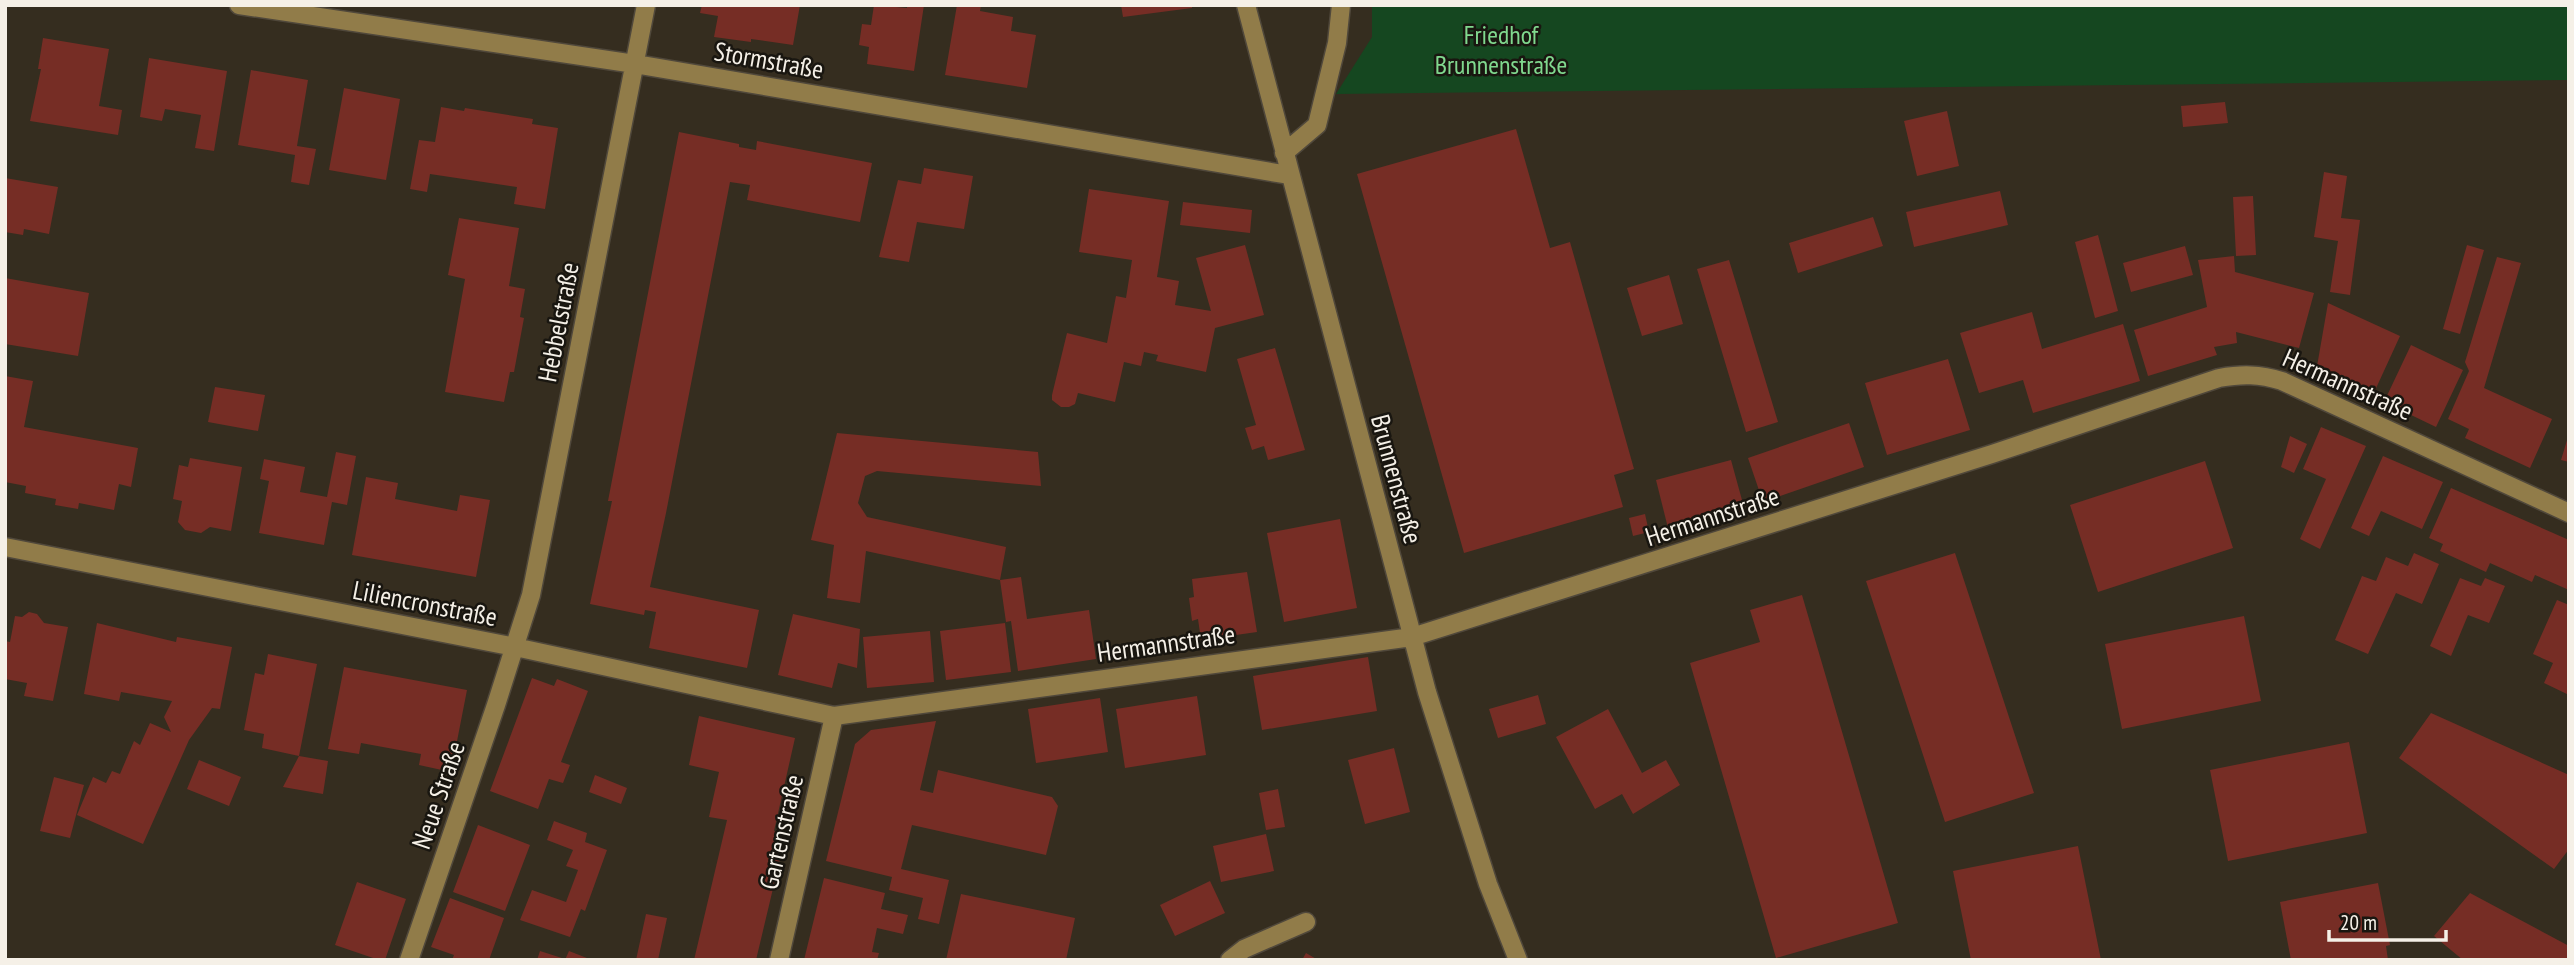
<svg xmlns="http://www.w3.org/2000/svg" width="2574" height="965" font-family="'PT Sans Narrow',sans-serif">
<rect width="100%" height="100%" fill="#352d1f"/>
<path fill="#154720" d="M1372 5H2569V80L1336 94 1372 37Z"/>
<path fill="#762d25" d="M702 5H800L793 45 751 39V42L714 37 718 16 700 13Z
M874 5 907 8V5H924L914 71 867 64 869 47 859 45 862 24 871 25Z
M957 5H981L980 11 1013 17 1011 31 1036 35 1027 88 945 75Z
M1121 5H1192V8L1123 17Z
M43 38 109 49 99 106 122 110 118 135 30 121 41 69H38Z
M149 58 227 71 214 151 195 148 201 115 165 109 162 121 140 117Z
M251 70 308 80 297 146 316 149 309 185 291 182 295 155 238 145Z
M344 88 400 99 386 180 329 170Z
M2225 102 2228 123 2183 127 2181 106Z
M441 107 464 111 465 108 533 119 532 124 558 128 545 209 514 204 517 187 430 174 427 192 410 189 419 140 435 142Z
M1947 111 1959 166 1917 176 1904 121Z
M1516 129 1550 248 1570 242 1634 469 1614 475 1623 507 1464 553 1357 174Z
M679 132 739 144V147L756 150 757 141 872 163 860 222 747 200 750 185 730 182 666 513 650 587 759 610 747 668 649 648 656 612 645 610 644 615 590 604 612 501H608Z
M924 168 973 176 964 229 917 222 909 262 879 257 898 180 921 184Z
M2324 172 2347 176 2341 218 2360 220 2350 295 2330 292 2338 241 2314 237Z
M5 178 58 187 49 234 24 229 23 235 5 232Z
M1089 189 1169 201 1157 277 1179 281 1175 305 1211 311 1196 258 1245 245 1264 315 1215 328 1206 372 1156 361 1158 355 1144 352 1141 366 1124 362 1115 402 1078 393 1075 404 1069 407H1061L1052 400V395L1067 333 1107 343 1116 296 1126 298 1132 260 1079 252Z
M2000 191 2008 225 1914 247 1906 212Z
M2253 196 2256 255 2236 256 2233 197Z
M1183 202 1252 210 1250 233 1180 225Z
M1873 217 1883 246 1798 273 1789 243Z
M459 218 519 228 509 286 525 289 520 317 524 318 514 372H510L504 402 445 392 465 279 448 275Z
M2098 235 2118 311 2095 318 2075 242Z
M2467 245 2484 250 2460 334 2443 329Z
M2185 246 2193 275 2131 292 2123 263Z
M2234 256 2235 272 2314 293 2299 348 2236 332 2237 343 2214 347 2217 355 2148 376 2134 330 2207 307 2198 260Z
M2497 257 2521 263 2484 388 2552 419 2530 468 2465 438 2469 429 2448 419 2469 371 2465 362Z
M1729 260 1778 422 1746 432 1697 269Z
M1669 275 1683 324 1642 336 1627 288Z
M5 278 89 293 78 356 5 344Z
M2328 303 2400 336 2372 397 2316 372Z
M2032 312 2042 349 2123 324 2140 381 2033 413 2023 380 1979 393 1960 333Z
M2411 345 2463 370 2436 427 2384 402Z
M1275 348 1305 450 1268 460 1264 446 1252 450 1245 428 1256 425 1237 359Z
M1948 359 1970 430 1887 455 1865 383Z
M5 376 33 381 24 427 138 448 131 487 119 484 114 510 79 503 78 509 55 505 56 499 25 493 26 486 5 482Z
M215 387 265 395 258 431 208 422Z
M1849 423 1864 467 1763 502 1748 458Z
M2321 427 2366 446 2320 549 2300 539 2326 479 2303 469Z
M837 433 1038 452 1041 486 877 471 865 476 858 503 867 517 1006 547 1000 580 866 551 860 603 827 598 834 545 811 540Z
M2290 436 2307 444 2294 473 2281 467Z
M2568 437H2569V462L2561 460Z
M336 452 356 456 347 505 332 502 324 545 259 533 269 481 260 479 264 459 305 467 300 492 327 497Z
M2383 456 2443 482 2422 529 2381 511 2369 536 2351 528Z
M190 458 242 467 231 531 210 527 201 533 185 530 178 522 182 501 173 499 179 465 188 467Z
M1731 460 1745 511 1669 532 1656 480Z
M2205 461 2233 548 2098 592 2070 505Z
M366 477 398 483 395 499 457 511 460 495 490 500 476 577 352 555Z
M2451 488 2569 540V590L2535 575 2532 582 2490 563 2486 572 2440 551 2443 544 2429 538Z
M1645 514 1649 532 1633 536 1629 518Z
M1340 519 1357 608 1284 622 1267 533Z
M1955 553 2034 793 1945 822 1866 581Z
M2414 553 2439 564 2422 604 2396 593 2368 654 2335 640 2362 576 2376 581 2386 557 2408 566Z
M1247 572 1257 632 1201 640 1198 619 1192 621 1189 598 1194 597 1192 579Z
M1021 577 1027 619 1089 610 1096 659 1018 671 1011 621 1006 622 1000 580Z
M2460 578 2481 586 2485 578 2505 586 2489 623 2468 615 2451 656 2430 646Z
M1802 595 1898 923 1776 958 1690 663 1760 642 1750 610Z
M2557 600 2569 605V695L2544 683 2553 663 2533 654Z
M29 612 37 614 44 623 68 627 53 701 24 696 27 683 5 679V641L10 642 15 616 22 617Z
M793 614 860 629 857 668 838 663 832 688 778 675Z
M2244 616 2261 701 2122 729 2105 644Z
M97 623 176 642 177 637 232 647 220 709 212 708 189 740 143 844 77 815 93 777 106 783 112 771 120 774 134 741 140 745 150 723 171 732 164 717 172 701 121 692 119 701 84 694Z
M1005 623 1011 672 946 680 940 631Z
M930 631 934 682 867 688 863 637Z
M268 654 317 664 299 756 262 748 264 734 244 730 255 673 264 675Z
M1368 657 1377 711 1262 730 1253 676Z
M344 667 467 690 451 772 419 765 421 754 361 743 359 754 328 749Z
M532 678 554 686 557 679 588 691 561 762 570 765 563 783 549 779 538 809 490 791Z
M1538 695 1546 724 1498 738 1489 709Z
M1197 696 1206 755 1125 768 1116 709Z
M1100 698 1108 752 1036 763 1028 709Z
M1608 709 1642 773 1666 760 1680 785 1633 814 1622 794 1595 809 1556 737Z
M2431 713 2569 775V849L2554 869 2399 758Z
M699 716 795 738 774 831 786 834 756 960H694L727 820 709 817 719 772 689 765Z
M936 721 920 790 933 793 938 770 1052 797 1058 806 1046 855 912 825 901 869 949 880 939 924 918 919 923 898 889 890 892 877 826 861 855 744 871 730Z
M2349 742 2367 833 2228 861 2210 770Z
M1394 748 1410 812 1365 824 1348 760Z
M299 756 328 761 323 794 283 787Z
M199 760 241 777 229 806 187 789Z
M595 775 627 788 621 804 589 792Z
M54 777 84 785 70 838 40 831Z
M1278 789 1285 827 1266 830 1259 793Z
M554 821 587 833 585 842 607 850 585 911 581 909 570 937 520 920 532 890 566 902 578 870 566 866 573 850 547 840Z
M478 825 530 845 505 911 453 892Z
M1266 834 1274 871 1221 882 1213 846Z
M2078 846 2101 960H1971L1953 871Z
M824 878 885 893 881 909 908 915 903 934 877 928 872 952 879 953 877 960H804Z
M1210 881 1225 913 1175 936 1160 905Z
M357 882 406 899 385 960H379L335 945Z
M2378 883 2390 945 2386 946 2388 960H2291L2280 902Z
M2470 893 2569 946V960H2463L2434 936Z
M961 894 1075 918 1066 960H946Z
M450 898 504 918 489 960H452L454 955 431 947Z
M646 914 667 918 658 960H636Z
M540 951 565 959V960H537Z
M569 951 592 960H565Z
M1306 953 1318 960H1302Z"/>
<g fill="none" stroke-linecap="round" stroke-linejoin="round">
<defs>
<path id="minor" d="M239 5 635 64 1289 175
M1246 5 1427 692 1488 884 1518 960
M1284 153 1317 125 1337 43 1341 5
M5 547 515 647 834 716 1412 637 1992 454 2219 378C2242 374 2259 374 2282 381L2569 513
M409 960 496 705 531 595 646 5
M779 960 834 716
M1230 960 1244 949 1306 922"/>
</defs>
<use href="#minor" stroke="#50483b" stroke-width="21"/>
<use href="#minor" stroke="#917c49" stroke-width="18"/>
</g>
<g text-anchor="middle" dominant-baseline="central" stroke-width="5" stroke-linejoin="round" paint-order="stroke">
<g font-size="26" fill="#80d88e" stroke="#191610">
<text x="1501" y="34">Friedhof<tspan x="1501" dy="30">Brunnenstraße</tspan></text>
</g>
<g font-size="26" fill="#f5f0e7" stroke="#191610">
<text transform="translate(769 60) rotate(10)">Stormstraße</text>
<text transform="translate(558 322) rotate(-79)">Hebbelstraße</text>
<text transform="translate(2348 384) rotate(24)">Hermannstraße</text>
<text transform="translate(1397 479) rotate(75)">Brunnenstraße</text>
<text transform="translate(1712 516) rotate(-18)">Hermannstraße</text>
<text transform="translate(425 603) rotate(11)">Liliencronstraße</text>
<text transform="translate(1166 643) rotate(-8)">Hermannstraße</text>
<text transform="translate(438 795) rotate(-71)">Neue Straße</text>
<text transform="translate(781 832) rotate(-77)">Gartenstraße</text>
</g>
</g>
<rect width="2574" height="965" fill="none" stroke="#f5f0e7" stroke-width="14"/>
<path d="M2329 930v10h117v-10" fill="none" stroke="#f5f0e7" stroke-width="3.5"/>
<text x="2340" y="930" font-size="21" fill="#f5f0e7" stroke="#191610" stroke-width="5" paint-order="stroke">20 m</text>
</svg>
